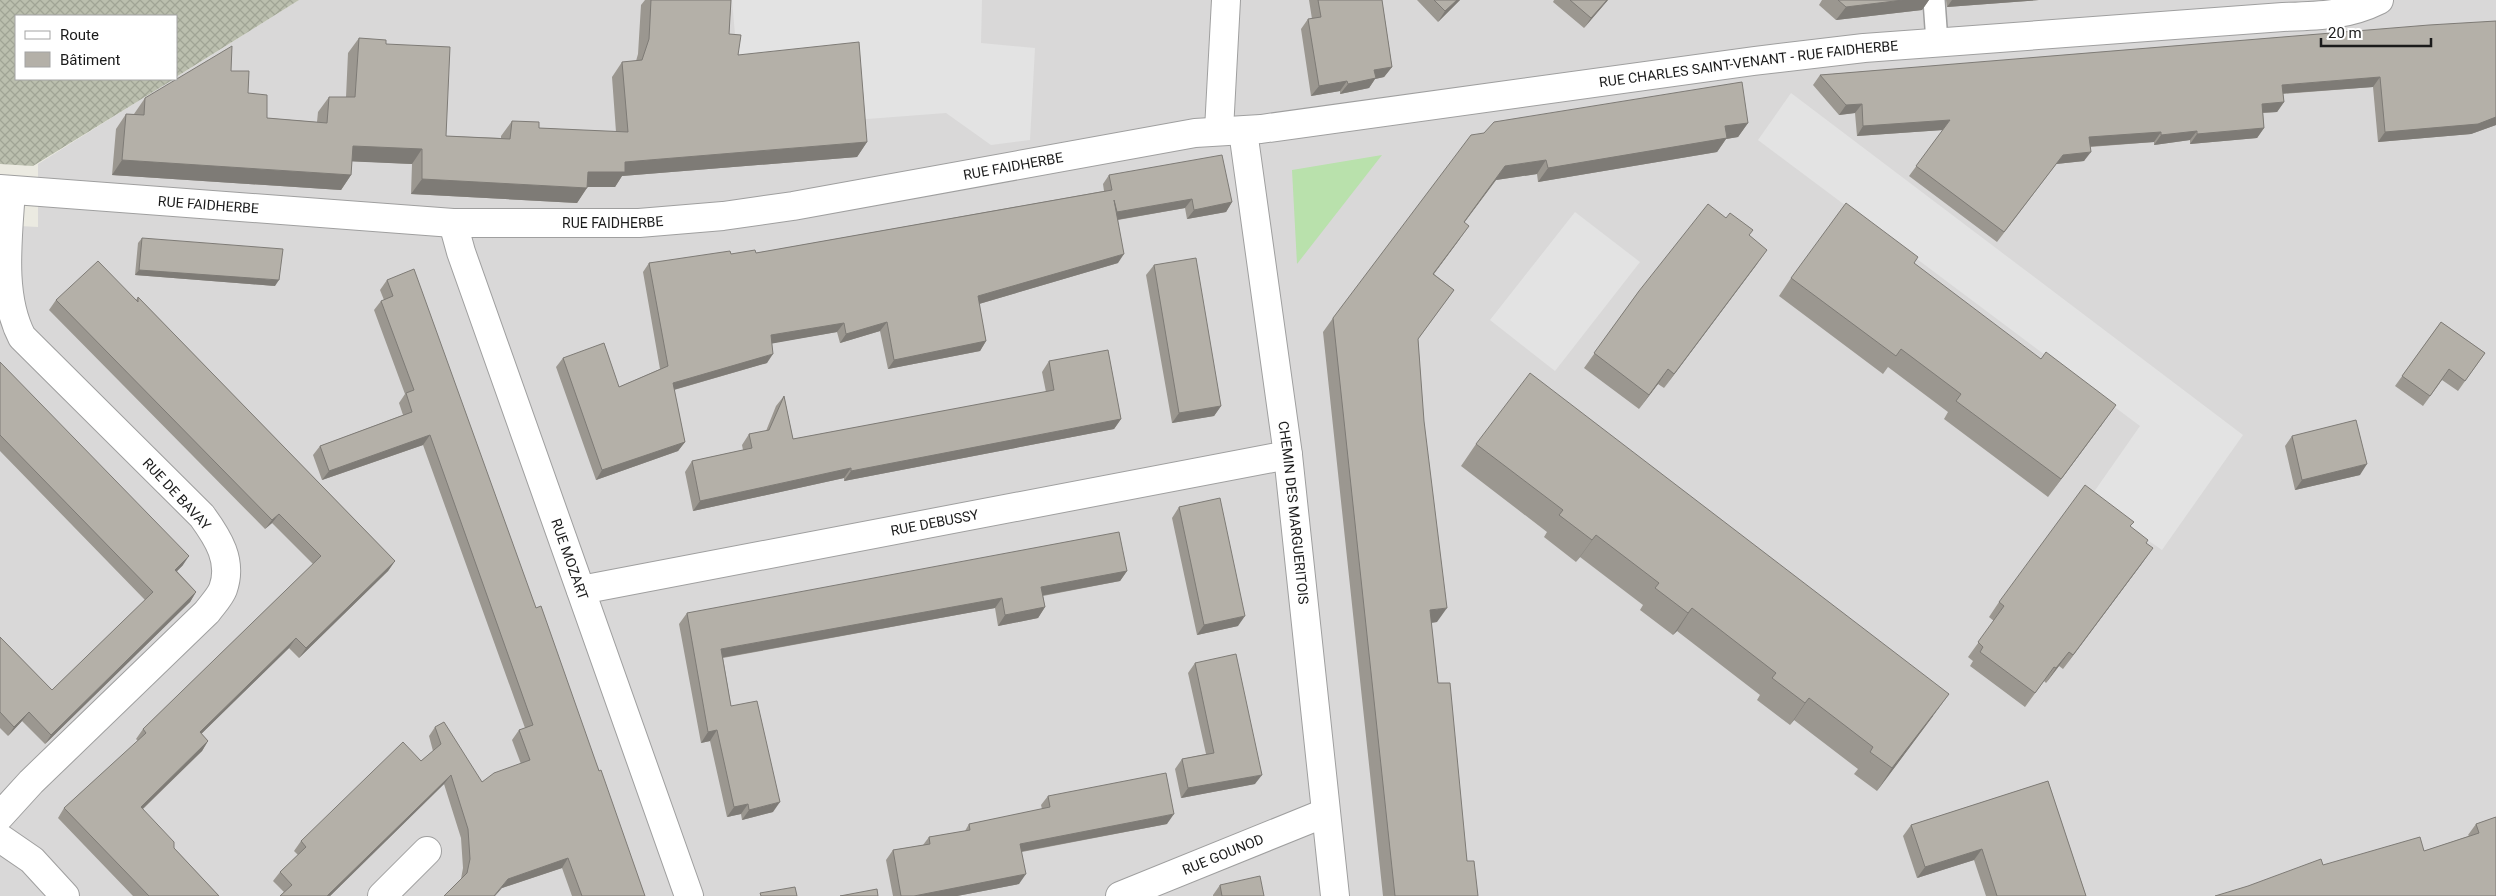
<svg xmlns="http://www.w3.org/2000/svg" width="2496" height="896" font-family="Roboto,sans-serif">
<defs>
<pattern id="construction-cross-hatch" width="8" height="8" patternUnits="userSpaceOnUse" patternTransform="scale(1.25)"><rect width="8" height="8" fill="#bbbfae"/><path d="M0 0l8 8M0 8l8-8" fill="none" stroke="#a0a495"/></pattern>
</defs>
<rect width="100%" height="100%" fill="#ebeae1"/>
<path fill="#d9d8d8" d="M299 0H2496V896H0V225L38 227V164Z"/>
<path fill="url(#construction-cross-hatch)" d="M0 0H299L176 77V16H16V79H174L33 166 0 164Z"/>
<path fill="#b9e1ac" d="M1382 155 1297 264 1292 170Z"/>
<path fill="#e3e3e3" d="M732 0H982L981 43 1035 48 1030 140 991 145 946 113 854 120 738 69Z
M1791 93 2243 435 2162 550 2089 499 2140 426 1758 140Z
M1575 212 1640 262 1555 371 1490 320Z"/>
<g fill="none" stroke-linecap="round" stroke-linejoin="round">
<defs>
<path id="service" d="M1934 0 1937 42"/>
<g id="minor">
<path d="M1219 130 1226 0"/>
<path id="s1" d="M1243 131 1288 455 1335 896"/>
<path id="s2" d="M0 189 453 223H639L723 216 793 206 1195 133 1261 129 1754 61 1864 48 2283 17C2317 16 2347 16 2379 0"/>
<path id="s3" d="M453 223 461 252 689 896"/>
<path id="s4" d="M581 590 1288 455"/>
<path d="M0 816 31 782 207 612C212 605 220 597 223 589 233 561 218 538 202 516L22 337C0 295 8 238 11 190"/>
<path d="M0 838 32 860 65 896"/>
<path d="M382 896 427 851"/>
<path id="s5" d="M1120 896 1325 813"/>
</g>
</defs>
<use href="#service" stroke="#9f9f9f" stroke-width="24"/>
<use href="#minor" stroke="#9f9f9f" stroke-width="30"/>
<use href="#service" stroke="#fff" stroke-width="21"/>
<use href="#minor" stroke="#fff" stroke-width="28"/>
</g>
<path fill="#9b9790" d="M645 0H731L729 34 738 55 867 142 857 157 622 176 615 187H587L577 203 411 194 412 164 352 161 351 175 341 190 112 175 116 129 126 114H134L145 98 231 71 267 118 317 122 318 112 329 97H346L348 53 359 38 386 44 446 136 501 138V136L512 121 539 128 616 132 612 77 622 62 636 61 638 54 641 5Z
M1309 0H1382L1392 67 1384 77 1375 79 1369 88 1340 94V91L1311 96 1301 29 1308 19H1312Z
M1417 0H1460L1438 22Z
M1554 0H1608L1584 28 1553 2Z
M1822 0H1929L1922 10 1836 20 1819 5Z
M1946 0H2039L1947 7Z
M2496 21V125L2471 134 2378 142 2373 87 2283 94 2284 102 2277 112 2263 113 2264 128 2257 138 2190 144V140L2154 145V142L2090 147 2084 161 2056 164 1997 242 1909 176 1943 130 1857 136 1855 113 1839 115 1813 85 1820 75Z
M1748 123 1738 137 1726 139 1717 152 1538 182 1537 174 1496 180 1464 223 1459 240 1434 274 1454 290 1418 339 1437 622 1431 623 1438 683 1467 861 1478 896H1383L1323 332 1333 318 1484 133Z
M1109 175 1232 202 1226 212 1187 219 1185 208 1118 220V263L979 304 986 341 980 351 888 369 880 331 840 343 837 332 772 343 767 363 674 390 685 442 678 451 596 480 556 367 563 358 619 387 660 369 643 272 649 263 731 254 756 253 1104 191 1103 184Z
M1749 235 1757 264 1664 388 1658 384 1639 409 1584 368 1639 291Z
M142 238 275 286 135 275 138 243Z
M1914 263 2103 423 2048 497 1944 419 1948 412 1888 367 1883 374 1779 296 1791 278Z
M1154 265 1221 406 1214 416 1172 423 1146 275Z
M387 280 536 608 599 771 645 896H572L562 868 502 888 461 879 463 868 461 838 444 784 330 896H280L284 892 273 881 280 872 298 855 294 851 301 841 421 761 433 751 429 736 435 727 482 782 521 764 512 740 519 730 525 728 423 445 322 480 313 455 320 446 403 415 399 403 405 394 374 310 381 301 384 300 380 290Z
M138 297 395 561 388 571 299 658 289 648 201 734 208 741 202 751 143 809 174 848 219 896H133L58 818 64 808 138 741 136 739 143 729 313 564 272 523 265 529 49 310 56 300H136Z
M2441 322 2485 353 2458 391 2442 380 2423 406 2395 386Z
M1049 361 1121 419 1114 429 844 481V478L693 511 685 472 692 461 743 450 742 445 749 434 766 431 776 406 784 396 793 439 1046 392 1042 372Z
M0 362 183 565 177 571 196 592 190 602 45 744 22 721 8 736 0 728V637L52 690 145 600 0 451Z
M2292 436 2360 475 2295 490 2285 446Z
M1476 444 1933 716 1877 791 1854 774 1858 769 1794 720 1790 725 1757 700 1760 695 1677 631 1673 635 1640 610 1643 605 1580 557 1576 562 1544 537 1547 532 1461 466Z
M1179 507 1238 626 1197 635 1172 518Z
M2130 527 2146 543 2143 562 2063 669 2059 666 2046 683 2044 681 2025 707 1970 666 1973 661 1968 657 1994 621 1989 617 1999 602Z
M1127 571 1120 581 1043 596 1045 607 1038 618 998 626 995 608 723 658 731 706 773 812 742 820 741 814 727 817 710 741 701 743 679 624 687 613Z
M1195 663 1255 784 1181 798 1175 769 1182 759 1206 754 1188 673Z
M2048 781 2086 896H1986L1974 860 1917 878 1903 836 1911 825Z
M1048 796 1167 824 1022 852 1019 884 957 896H893L886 860 893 850 923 845 929 837 965 831 969 824 1042 809 1041 805Z
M2496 817V896L2323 865 2424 851 2469 836 2468 835 2476 824Z
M1220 885 1264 896H1213V895Z"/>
<path fill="#7e7b76" d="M1457 0H1460L1438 22 1445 11Z
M1607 0H1608L1584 28 1591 18Z
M1903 0H1929L1922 10 1836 20 1846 7Z
M1952 0H2039L1947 7Z
M1392 67 1384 77 1375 79 1369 88 1340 94 1348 84 1374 70Z
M2380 77 2373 87 2275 94 2282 85Z
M1347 81 1340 91 1311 96 1319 86Z
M2284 102 2277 112 2255 113 2262 104Z
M1862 104 1855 113 1839 115 1846 105Z
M2496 117V125L2471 134 2378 142 2385 132Z
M1950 120 1943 130 1857 136 1863 126Z
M1748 123 1738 137 1726 139 1717 152 1538 182 1548 168 1725 126Z
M2264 128 2257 138 2190 144 2197 134Z
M2197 131 2190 140 2154 145 2161 135Z
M2161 132 2154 142 2082 147 2089 137Z
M867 142 857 157 622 176 615 187H577L588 172 625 162Z
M353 146 422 149 412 164 342 161Z
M2091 152 2084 161 2056 164 1997 242 2063 155Z
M122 160 351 175 341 190 112 175Z
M1546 160 1537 174 1496 180 1454 236 1505 166Z
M422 179 587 188 577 203 411 194Z
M1192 199 1185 208 1110 221 1117 212Z
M1232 202 1226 212 1187 219 1194 210Z
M1469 226 1459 240 1423 288 1433 274Z
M1767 250 1757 264 1664 388 1674 374Z
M1124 254 1118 263 972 306 978 296Z
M139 270 279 280 275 286 135 275Z
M887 322 880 331 840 343 846 334Z
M844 323 837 332 764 345 771 335Z
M986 341 980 351 888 369 894 360Z
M773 354 767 363 666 392 673 383Z
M1668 369 1658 384 1639 409 1649 395Z
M2116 405 2103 423 2048 497 2061 479Z
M1221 406 1214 416 1172 423 1179 413Z
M1121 419 1114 429 844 481 851 471Z
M430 435 423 445 322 480 329 471Z
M685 442 678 451 596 480 602 470Z
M2367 464 2360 475 2295 490 2302 480Z
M851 468 844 478 693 511 700 501Z
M279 514 272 523 265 529 272 520Z
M1596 535 1580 557 1576 562 1592 540Z
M2153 548 2143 562 2063 669 2073 655Z
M189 556 183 565 169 579 175 570Z
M395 561 388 571 299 658 306 648Z
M1127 571 1120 581 1034 597 1041 587Z
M196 592 190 602 45 744 51 735Z
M1002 598 995 608 714 659 721 649Z
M1045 607 1038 618 998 626 1005 615Z
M1447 608 1437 622 1420 624 1430 610Z
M1692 608 1677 631 1673 635 1688 613Z
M1245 616 1238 626 1197 635 1204 625Z
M296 638 289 648 193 742 200 732Z
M2069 652 2059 666 2046 683 2056 668Z
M1949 694 1933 716 1877 791 1892 768Z
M1809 698 1794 720 1790 725 1805 703Z
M29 712 22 721 8 736 14 727Z
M717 730 710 741 701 743 708 732Z
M208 741 202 751 134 817 141 807Z
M451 775 444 784 330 896H327Z
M1262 775 1255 784 1181 798 1188 788Z
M780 802 773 812 742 820 749 810Z
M748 804 741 814 727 817 734 807Z
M1174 814 1167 824 1013 853 1020 844Z
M1982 849 1974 860 1917 878 1925 867Z
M568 858 562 868 502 888 495 896H494L508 879Z
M1026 874 1019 884 957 896H914Z"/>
<path fill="#b4b0a8" stroke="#7e7b76" d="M651 0H731L729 34 741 35 738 55 859 42 867 142 625 162V172H588L587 188 422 179V149L353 146 351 175 122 160 126 114 144 115 145 98 232 46 231 71H249L248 93 267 95V118L327 123 329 97H355L359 38 386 40V44L450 47 446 136 510 139 512 121 539 122V128L628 132 622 62 642 60 649 39Z
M1318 0H1382L1392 67 1374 70 1376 78 1348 84 1347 81 1319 86 1308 19 1321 17Z
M1434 0H1457L1445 11Z
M1570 0H1607L1591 18Z
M1838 0H1903L1846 7Z
M2496 21V117L2478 124 2385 132 2380 77 2282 85 2284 102 2262 104 2264 128 2197 134V131L2161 135V132L2089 137 2091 152 2063 155 2004 232 1916 166 1950 120 1863 126 1862 104 1846 105 1820 75 2429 25Z
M1742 82 1748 123 1725 126 1727 138 1548 168 1546 160 1505 166 1464 222 1469 226 1433 274 1454 290 1418 339 1424 421 1447 608 1430 610 1438 683H1450L1467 861H1474L1478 896H1395L1333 318 1471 135 1484 133 1494 122Z
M1222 155 1232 202 1194 210 1192 199 1117 212 1114 200 1124 254 978 296 986 341 894 360 887 322 846 334 844 323 771 335 773 354 673 383 685 442 602 470 563 358 604 343 619 387 668 366 649 263 730 251 731 254 755 250 756 253 1112 190 1109 175Z
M1846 203 1918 257 1914 263 2041 359 2046 352 2116 405 2061 479 1956 401 1961 394 1901 349 1896 356 1791 278Z
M1708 204 1726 218 1730 213 1753 230 1749 235 1767 250 1674 374 1668 369 1649 395 1594 353 1639 291Z
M142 238 283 249 279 280 139 270Z
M1196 258 1221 406 1179 413 1154 265Z
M98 261 138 302V297L395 561 306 648 296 638 200 732 208 741 141 807 174 842V848L219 896H149L64 808 146 733 143 729 321 556 279 514 272 520 56 300Z
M414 269 536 608 541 606 599 771 601 770 645 896H582L568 858 508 879 494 896H444L467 873 470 859 468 829 451 775 327 896H280L292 885 280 872 306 847 301 841 403 742 421 761 441 744 435 727 444 722 482 782 494 773 530 760 519 730 533 725 430 435 329 471 320 446 412 412 406 393 414 390 381 301 393 296 387 280Z
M2441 322 2485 353 2465 381 2449 369 2430 396 2402 376Z
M1108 350 1121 419 851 471V468L700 501 692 461 752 448 749 434 769 430 784 396 793 439 1054 390 1049 361Z
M0 362 189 556 175 570 196 592 51 735 29 712 14 727 0 712V637L52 690 153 592 0 435Z
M1530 373 1949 694 1892 768 1870 752 1873 747 1809 698 1805 703 1772 678 1776 673 1692 608 1688 613 1655 588 1659 583 1596 535 1592 540 1559 515 1563 510 1476 444Z
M2356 420 2367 464 2302 480 2292 436Z
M2085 485 2134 522 2130 526 2148 540 2146 543 2153 548 2073 655 2069 652 2056 668 2054 667 2035 693 1980 652 1983 647 1978 642 2004 606 1999 602Z
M1220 498 1245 616 1204 625 1179 507Z
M1119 532 1127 571 1041 587 1045 607 1005 615 1002 598 721 649 731 706 757 701 780 802 749 810 748 804 734 807 717 730 708 732 687 613Z
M1236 654 1262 775 1188 788 1182 759 1214 753 1195 663Z
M1166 773 1174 814 1020 844 1026 874 914 896H901L893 850 930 844 929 837 970 830 969 824 1050 807 1048 796Z
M2048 781 2086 896H1997L1982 849 1925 867 1911 825Z
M2496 817V896H2215L2248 886 2321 859 2323 865 2420 837 2424 851 2479 833 2476 824Z
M1260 876 1264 896H1222L1220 885Z
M795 887 797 896H761L760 893Z
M877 889 878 896H840Z"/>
<g text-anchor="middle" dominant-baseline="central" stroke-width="4" stroke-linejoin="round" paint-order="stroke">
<g font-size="14" fill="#1b1b1b" stroke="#fff">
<text stroke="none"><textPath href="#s2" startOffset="1762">RUE CHARLES SAINT-VENANT - RUE FAIDHERBE</textPath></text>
<text stroke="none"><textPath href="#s2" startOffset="1019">RUE FAIDHERBE</textPath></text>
<text stroke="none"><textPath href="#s2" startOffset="209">RUE FAIDHERBE</textPath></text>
<text stroke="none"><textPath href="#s2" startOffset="614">RUE FAIDHERBE</textPath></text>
<text transform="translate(177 494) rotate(47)">RUE DE BAVAY</text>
<text stroke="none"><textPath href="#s1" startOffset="385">CHEMIN DES MARGUERITOIS</textPath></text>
<text stroke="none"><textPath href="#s4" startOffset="360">RUE DEBUSSY</textPath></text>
<text stroke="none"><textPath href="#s3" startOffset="356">RUE MOZART</textPath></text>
<text stroke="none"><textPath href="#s5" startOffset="111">RUE GOUNOD</textPath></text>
</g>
</g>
<rect x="15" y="15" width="162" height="65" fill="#ffffff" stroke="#a4a4a4"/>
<rect x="25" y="31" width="25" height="8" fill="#ffffff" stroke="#a4a4a4"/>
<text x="60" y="40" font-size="15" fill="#1b1b1b">Route</text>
<rect x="25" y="52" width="25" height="15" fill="#b4b0a8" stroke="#a4a4a4"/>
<text x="60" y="65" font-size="15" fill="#1b1b1b">Bâtiment</text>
<path d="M2321 38v8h110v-8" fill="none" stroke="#1b1b1b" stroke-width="2.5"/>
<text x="2328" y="38" font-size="15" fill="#1b1b1b" stroke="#ffffff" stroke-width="4" paint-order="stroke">20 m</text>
</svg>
